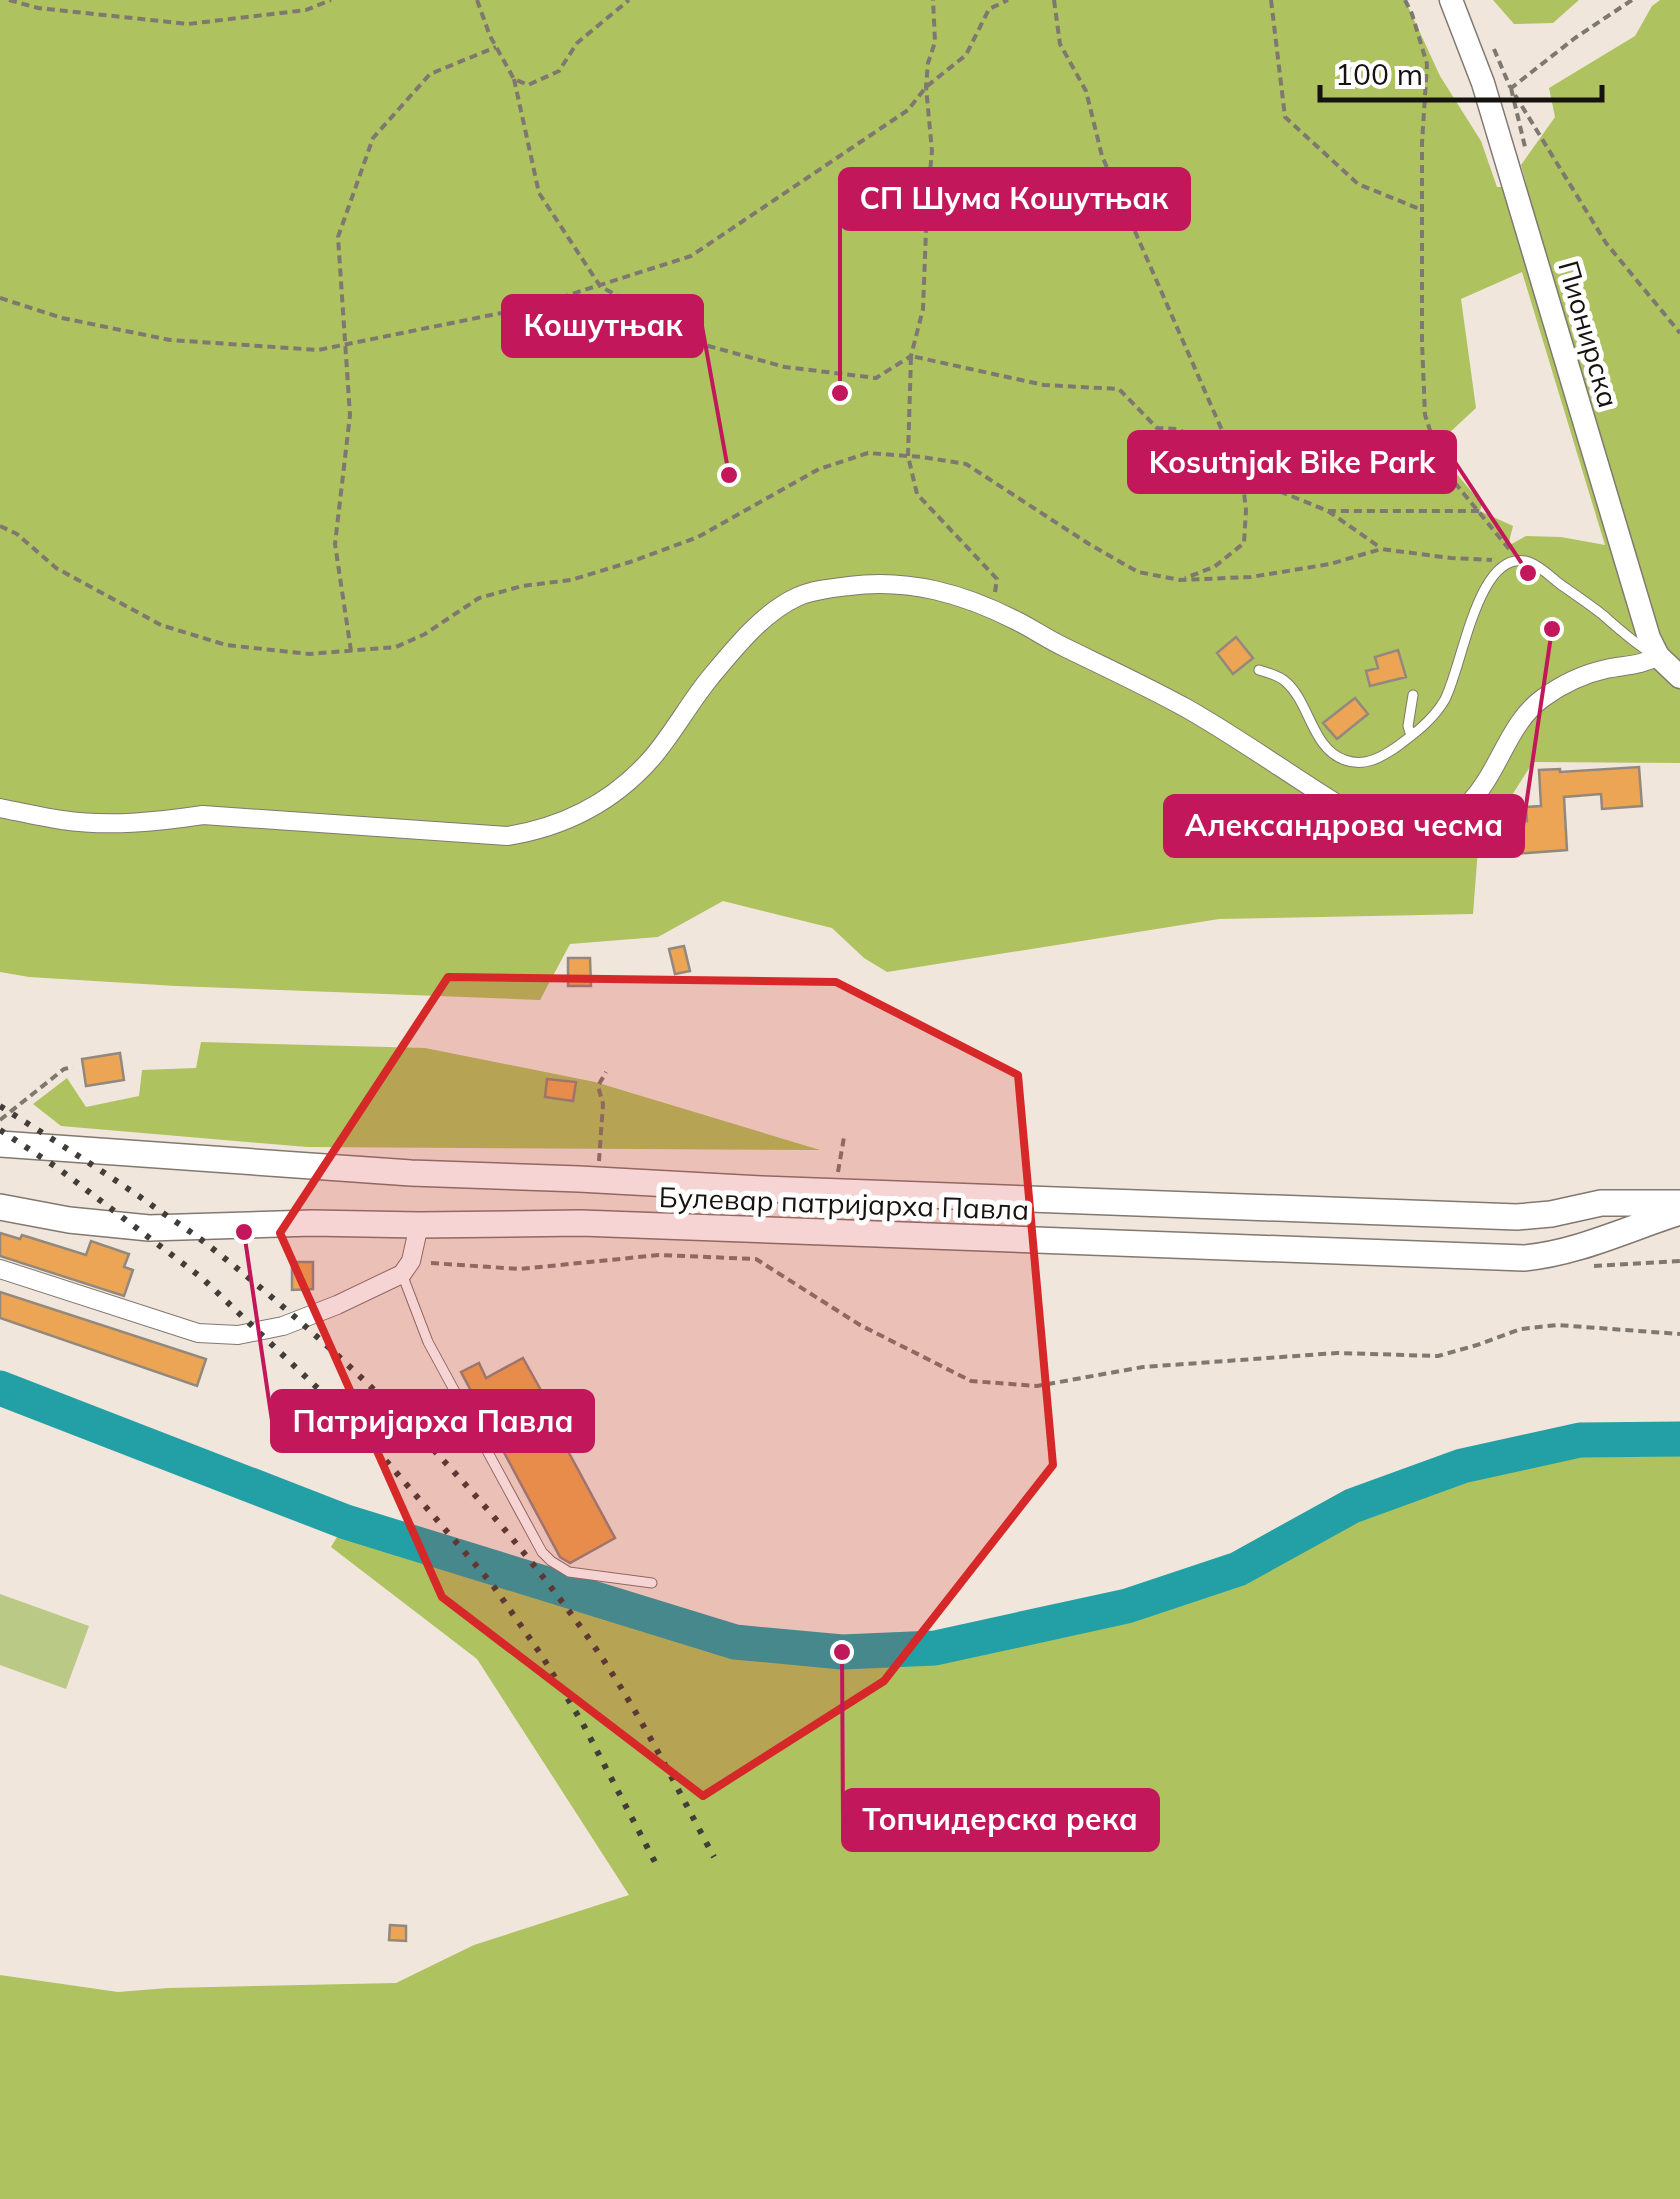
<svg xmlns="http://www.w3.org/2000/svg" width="1680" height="2199" font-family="Mulish,sans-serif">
<rect width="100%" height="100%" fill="#f0e6db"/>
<path fill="#bac985" d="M0 1594 89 1626 66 1689 0 1665Z"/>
<path fill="#aec25f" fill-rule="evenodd" d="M0 0H1405L1440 76 1481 141 1497 187H1527L1521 165 1555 117 1549 88 1635 36 1652 6 1660 0H1680V763L1533 762 1478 849 1473 914 1219 919 887 972 864 958 832 928 723 901 658 937 570 944 540 1000 176 986 29 977 0 972ZM1522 272 1605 545 1561 537 1526 536 1508 546 1513 526 1480 511 1482 504 1434 447 1476 408 1461 299Z
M1493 0H1579L1553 23 1514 24Z
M201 1042 425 1048 595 1082 820 1150 307 1147 61 1126 33 1104 67 1078 86 1107 139 1096 142 1070 196 1068Z
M1680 1439V2199H0V1975L118 1992 168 1988 396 1983 474 1945 629 1895 477 1659 331 1547 346 1522 735 1642 842 1652 935 1648 1127 1606 1238 1569 1352 1506 1462 1466 1580 1440Z"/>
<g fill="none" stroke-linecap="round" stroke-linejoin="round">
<path stroke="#23a0a5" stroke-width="35" d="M0 1388 346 1522 735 1642 842 1652 935 1648 1127 1606 1238 1569 1352 1506 1462 1466 1580 1440 1680 1439"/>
</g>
<path fill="#eba554" stroke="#92887e" stroke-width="2.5" d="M1236 637 1253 658 1233 674 1217 653Z
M1398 650 1406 677 1370 686 1366 671 1378 668 1375 657Z
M1355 698 1368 714 1337 739 1323 723Z
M1639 767 1642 806 1602 809 1601 794 1564 797 1567 850 1500 855 1498 823 1527 821 1526 807 1541 806 1539 770 1560 769V772Z
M684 946 690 971 675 974 669 949Z
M568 958H590L591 986H568Z
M120 1053 124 1080 86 1086 82 1059Z
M547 1079 576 1082 573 1101 545 1097Z
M0 1233 20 1239 22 1235 86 1255 91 1241 129 1254 124 1267 133 1270 124 1296 0 1256Z
M292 1262H313V1289L292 1290Z
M0 1292 206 1359 197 1386 0 1318Z
M523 1358 547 1401 542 1403 615 1538 570 1563 560 1557 461 1372 479 1363 486 1378Z
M390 1925 406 1926V1941L389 1940Z"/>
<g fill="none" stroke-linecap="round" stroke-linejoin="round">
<defs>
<path id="service" d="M1259 670C1268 673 1279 675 1286 682 1310 703 1312 749 1345 760 1364 767 1380 758 1395 748 1414 734 1432 721 1444 701 1462 671 1477 545 1529 562 1540 566 1551 577 1560 584 1574 594 1589 604 1603 615 1619 629 1633 642 1651 653
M1411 736 1408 726 1413 695
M402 1274 428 1342 542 1552 551 1561 569 1572 652 1583"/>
<path id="minor" d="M0 808C20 812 41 817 62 820 109 827 156 822 203 815L507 836C564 827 612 803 651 759 672 735 688 705 709 679 733 650 762 613 797 597 812 590 832 588 849 586 909 578 964 594 1017 621 1033 629 1047 639 1064 647 1105 667 1146 686 1186 708 1246 742 1301 783 1360 818 1412 842 1455 831 1486 781 1504 753 1515 718 1543 698 1561 685 1583 674 1606 669 1624 665 1641 666 1658 656
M0 1269 198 1333 238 1335 283 1326 337 1305 402 1274 411 1261 419 1225"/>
<path id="tertiary" d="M1451 0 1483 83 1649 638 1658 656 1680 677"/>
<path id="secondary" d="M0 1144 411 1173 579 1179 761 1189 1517 1217 1551 1214 1601 1203H1680
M0 1207 69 1220 149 1228 312 1223 419 1225 581 1223 1524 1258C1578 1253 1629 1228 1680 1212"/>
</defs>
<use href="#service" stroke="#81786f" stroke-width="11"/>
<use href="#minor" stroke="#81786f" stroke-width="20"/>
<use href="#tertiary" stroke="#81786f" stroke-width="25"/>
<use href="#secondary" stroke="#81786f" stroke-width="28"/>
<path stroke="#7f7871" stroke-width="4" stroke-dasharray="8 5" stroke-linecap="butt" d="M9 0 38 8 188 24 306 10 331 0
M477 0 490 36 514 79 528 85 559 71 577 43 629 0
M1054 0 1060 44 1086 91 1102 156 1242 476 1246 510 1244 543 1214 567 1185 578
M1271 0 1285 117 1358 184 1422 210
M1405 0 1412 14 1427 64 1422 143V342L1425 415 1442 467 1509 549
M1494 49 1510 87
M514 79 539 193 600 286 705 345 785 367 876 378 911 356 923 309 927 204 932 151 926 87 928 63 935 42 933 0
M1511 88 1525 147
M1510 89 1575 38 1632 0
M1515 95 1606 243 1680 333
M0 298 62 318 170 340 318 350 531 307 691 256 908 110 926 87 966 55 989 9 1008 0
M1328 511 1381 548
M0 526 17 534 56 568 161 625 226 645 309 654 396 647 425 634 479 598 522 586 571 580 630 562 698 537 819 469 868 453 922 457 966 464 1089 544 1138 572 1180 580 1251 577 1330 564 1381 549 1451 558 1492 560
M995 592 997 579 917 494 908 456 911 356 1044 385 1119 389 1157 428 1179 429 1242 476 1328 511H1480
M351 651 335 544 350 415 338 237 373 138 430 74 496 47
M0 1120 64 1069 73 1067
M599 1161 603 1104 598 1086 606 1072
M838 1172 844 1137
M431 1263 520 1269 659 1255 756 1259 860 1325 971 1381 1037 1386 1143 1367 1337 1353 1438 1356 1477 1345 1521 1329 1557 1325 1680 1334
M1594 1266 1680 1261"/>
<use href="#service" stroke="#fff" stroke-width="9"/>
<use href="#minor" stroke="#fff" stroke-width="18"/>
<use href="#tertiary" stroke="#fff" stroke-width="22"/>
<use href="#secondary" stroke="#fff" stroke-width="25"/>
<path stroke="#423d38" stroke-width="6" stroke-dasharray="5 10" stroke-linecap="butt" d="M0 1106C49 1137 98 1168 146 1201 166 1216 188 1229 208 1245 346 1354 473 1479 577 1622 631 1695 671 1777 714 1857
M0 1130 59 1169 202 1278 352 1421 492 1584 542 1656 583 1724 657 1866"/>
</g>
<path fill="#d62828" fill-opacity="0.2" stroke="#d62828" stroke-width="8" stroke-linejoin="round" d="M448 977 836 982 1018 1075 1053 1465 884 1681 703 1796 442 1597 280 1233Z"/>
<g text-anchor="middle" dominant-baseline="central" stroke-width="10" stroke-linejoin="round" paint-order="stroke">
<g font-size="28" fill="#16120f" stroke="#fff">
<text transform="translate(1589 334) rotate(74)">Пионирска</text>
<text transform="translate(844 1203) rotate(2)">Булевар патријарха Павла</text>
</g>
</g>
<path fill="none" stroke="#c2185b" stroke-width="4" d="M840 393L840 199M729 475L702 326M1528 573L1455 462M1552 629L1523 826M244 1232L272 1421M842 1652L843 1820"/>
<g fill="#c2185b" stroke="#fff" stroke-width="4">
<circle cx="840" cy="393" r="10"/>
<circle cx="729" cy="475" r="10"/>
<circle cx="1528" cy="573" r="10"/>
<circle cx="1552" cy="629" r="10"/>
<circle cx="244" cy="1232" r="10"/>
<circle cx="842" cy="1652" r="10"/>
</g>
<g fill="#c2185b" stroke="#c2185b" stroke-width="4">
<rect x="840" y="169" width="349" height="60" rx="10"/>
<rect x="503" y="296" width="199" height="60" rx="10"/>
<rect x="1129" y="432" width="326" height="60" rx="10"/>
<rect x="1165" y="796" width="358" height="60" rx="10"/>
<rect x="272" y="1391" width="321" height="60" rx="10"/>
<rect x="843" y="1790" width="315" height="60" rx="10"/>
</g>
<g font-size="30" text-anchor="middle" font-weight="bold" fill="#fff">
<text x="1014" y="209">СП Шума Кошутњак</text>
<text x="603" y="336">Кошутњак</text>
<text x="1292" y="473">Kosutnjak Bike Park</text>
<text x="1344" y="836">Александрова чесма</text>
<text x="433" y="1432">Патријарха Павла</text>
<text x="1000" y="1830">Топчидерска река</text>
</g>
<path d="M1320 85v15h282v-15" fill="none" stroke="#16120f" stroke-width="5"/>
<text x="1335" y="85" font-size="30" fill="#16120f" stroke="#ffffff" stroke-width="8" paint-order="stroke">100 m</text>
</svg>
